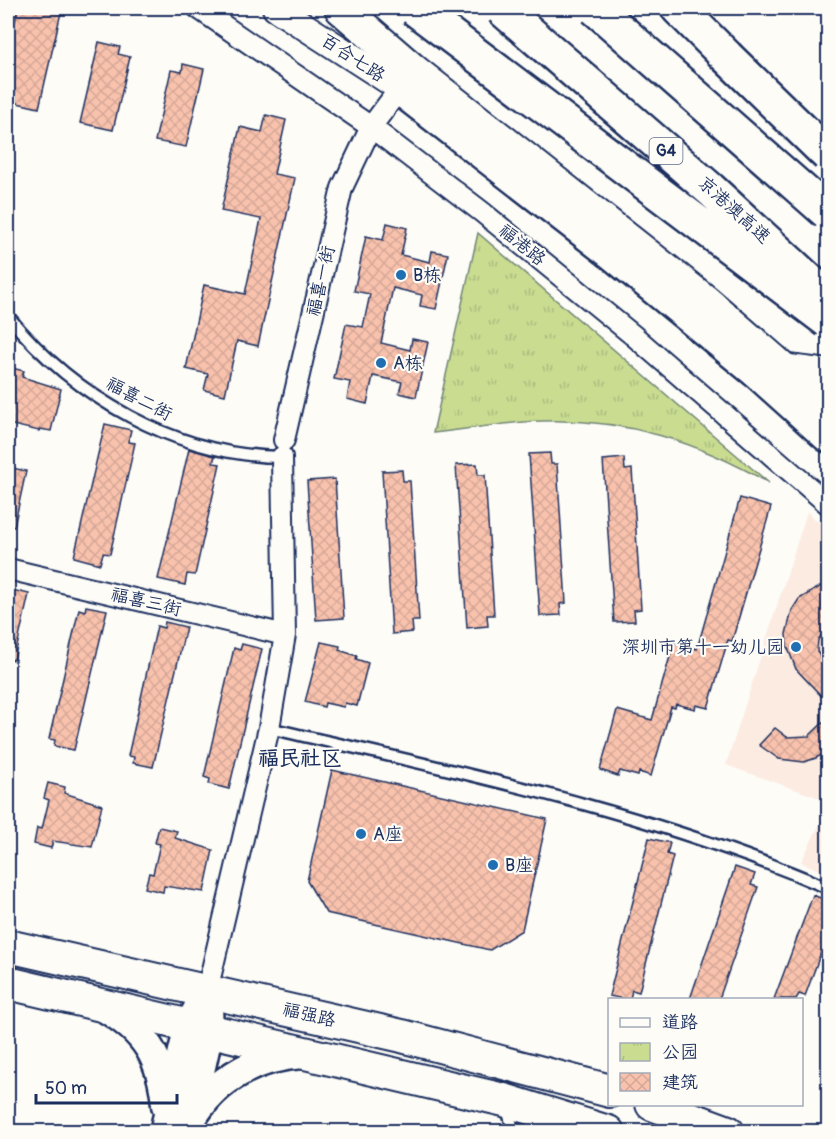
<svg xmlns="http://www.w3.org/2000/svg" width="836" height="1139" font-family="Pangolin,'LXGW WenKai TC',sans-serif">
<defs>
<pattern id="park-tufts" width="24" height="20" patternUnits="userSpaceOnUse" patternTransform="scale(1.5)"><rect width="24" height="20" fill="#c9dc90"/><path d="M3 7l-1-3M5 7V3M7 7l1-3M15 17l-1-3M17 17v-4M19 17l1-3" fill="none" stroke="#acbd7f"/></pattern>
<pattern id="building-cross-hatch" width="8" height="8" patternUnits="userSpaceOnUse" patternTransform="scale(1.5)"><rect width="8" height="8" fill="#f9c2ad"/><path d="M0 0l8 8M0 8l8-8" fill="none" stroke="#d5a797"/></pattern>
</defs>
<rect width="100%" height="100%" fill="#fdfcf7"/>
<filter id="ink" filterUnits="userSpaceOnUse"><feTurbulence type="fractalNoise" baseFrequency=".0167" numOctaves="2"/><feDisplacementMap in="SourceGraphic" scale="12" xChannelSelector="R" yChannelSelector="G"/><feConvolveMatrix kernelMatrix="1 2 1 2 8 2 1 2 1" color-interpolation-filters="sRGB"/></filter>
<g filter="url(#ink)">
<path fill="#fcebe1" d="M807 512 828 530V801L726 765Z
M828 808V874L801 862Z"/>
<path fill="url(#park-tufts)" stroke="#728677" stroke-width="1.5" d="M478 233 769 483C698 442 625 418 542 421 506 422 469 429 433 433Z"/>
<path fill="url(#building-cross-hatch)" stroke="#1b2f5e" stroke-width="1.5" d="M18 8H62L39 108 8 101V51Z
M99 42 120 47 118 54 130 57 113 130 80 123Z
M183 64 204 69 186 147 155 141 171 70 182 72Z
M266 115 286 120 274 174 295 178 258 346 237 341 225 395 204 390 208 374 186 369 204 285 245 294 261 219 221 211 240 127 262 132Z
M387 223 407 228 401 255 430 262 432 251 448 254 436 309 420 306 422 295 393 288 387 316 381 343 410 350 412 339 428 342 416 397 399 393 402 382 373 376 367 404 347 399 350 382 334 379 346 324 363 327 370 294 354 291 366 236 383 240Z
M8 367 24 371 22 377 61 389 51 431 40 429 39 431 8 424Z
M105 424 131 430 128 442 135 443 110 554 103 553 100 564 74 557Z
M189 449 215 456 213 463 220 464 195 575 187 574 185 585 158 579Z
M550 453 551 464H557L566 603 560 604 561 615 540 616 529 454Z
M624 458 625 470 632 469 641 609 634 610 635 621 614 622 603 460Z
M477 464 478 475H485L494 615H487L488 626 467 628 456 465Z
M8 467 26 471 14 527 8 526Z
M402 470 403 481H410L419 621H412L413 632 392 634 382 471Z
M335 479 344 618 316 620 307 481Z
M740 498 771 507 732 641 728 640 708 708 696 705 695 709 676 704 675 708 671 707 651 776 639 772 638 776 620 771 618 776 600 770 617 710 652 720 674 642 697 649Z
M828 582V626L818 640 817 651 828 671V703L796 669 787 646 786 634 792 610 799 599Z
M8 589 29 594 14 660 8 659Z
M86 606 107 610 74 750 54 746 55 740 49 739 79 609 85 611Z
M165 622 186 627 153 767 133 763 134 757 128 756 157 626 164 628Z
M321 642 340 646 339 650 357 656 356 659 368 663 357 706 345 703 344 707 325 703 324 707 305 702Z
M242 644 262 649 229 789 209 784 210 779 204 777 234 648 240 650Z
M828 718V751L816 758 804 762 779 759 759 745 775 728 787 737 809 736Z
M332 770 547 819 522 930 490 950 326 913 307 881Z
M48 783 65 787 64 793 102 805 92 847 53 841 51 848 34 844 37 828 42 829 49 800 44 798Z
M159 827 177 831 175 838 213 850 204 892 164 886 163 892 145 888 149 873 153 874 160 844 155 843Z
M649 838 670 843 667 854 673 856 639 992 632 990 630 999H624L609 996Z
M735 867 755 874 751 885 758 887 743 930 719 999H690Z
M813 895 828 901V933L805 996 799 994 796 999H774Z"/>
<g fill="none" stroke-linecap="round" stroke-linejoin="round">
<defs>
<path id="service" d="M8 316C74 397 176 456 282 457
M269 728C459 772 649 811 828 888
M506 1106 514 1132"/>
<path id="minor" d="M198 8 371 127 482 212 634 336 828 504
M284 440 342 188 371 127 400 88
M8 569 285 635
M207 991 269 728 285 635 282 457"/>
<path id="tertiary" d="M276 8 400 88
M781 367 828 373"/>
<path id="secondary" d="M105 1008C145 1031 162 1058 166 1105
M191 1112 209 1031 208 1007
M186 1130C208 1083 252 1057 303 1054
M164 1132 189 1026 207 991"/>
<path id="primary" d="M341 8 414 71 705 301 828 408
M8 946 402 1036 610 1091
M8 983 504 1100 608 1132
M652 1104 728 1132"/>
<path id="motorway" d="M678 8 727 57
M400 88 614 254 758 372 828 435"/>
</defs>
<use href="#service" stroke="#1b2f5e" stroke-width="15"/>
<use href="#minor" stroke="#1b2f5e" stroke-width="24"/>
<use href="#tertiary" stroke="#1b2f5e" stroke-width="30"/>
<use href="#secondary" stroke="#1b2f5e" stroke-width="33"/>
<use href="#primary" stroke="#1b2f5e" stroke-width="36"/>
<use href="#motorway" stroke="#1b2f5e" stroke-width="38"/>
<use href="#service" stroke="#fdfcf7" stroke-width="10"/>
<use href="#minor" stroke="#fdfcf7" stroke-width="20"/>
<use href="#tertiary" stroke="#fdfcf7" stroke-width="26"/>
<use href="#secondary" stroke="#fdfcf7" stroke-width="28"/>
<use href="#primary" stroke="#fdfcf7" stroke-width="32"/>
<use href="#motorway" stroke="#fdfcf7" stroke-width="33"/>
<defs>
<path id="motorway-bridge" d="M414 8 828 321
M501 8 710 189 828 298
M595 8 828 213
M727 57 828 155"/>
</defs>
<use href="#motorway-bridge" stroke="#1b2f5e" stroke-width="38" stroke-linecap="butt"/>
<use href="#motorway-bridge" stroke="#fdfcf7" stroke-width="33"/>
</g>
</g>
<g fill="#1f6fb2" stroke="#fdfcf7" stroke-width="2">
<circle cx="401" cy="275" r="6"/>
<circle cx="381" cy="363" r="6"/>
<circle cx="796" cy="647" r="6"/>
<circle cx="361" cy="834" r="6"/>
<circle cx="493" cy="865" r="6"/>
</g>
<g text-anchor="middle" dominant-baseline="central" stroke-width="4.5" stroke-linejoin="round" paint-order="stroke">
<rect fill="#fdfcf7" stroke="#5f6c8c" stroke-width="1.5" x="649.5" y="138" width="33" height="26" rx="4.5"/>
<g font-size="16" font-weight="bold" fill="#1b2f5e">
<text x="666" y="151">G4</text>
</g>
<g font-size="18" fill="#1b2f5e" stroke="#fdfcf7">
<text transform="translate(353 58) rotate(33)">百合七路</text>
<text transform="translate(734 210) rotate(42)">京港澳高速</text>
<text transform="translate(522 245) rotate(39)">福港路</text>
<text transform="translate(321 281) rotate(-77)">福喜一街</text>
<text transform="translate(139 399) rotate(28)">福喜二街</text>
<text transform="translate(146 602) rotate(13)">福喜三街</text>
<text transform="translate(309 1015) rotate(13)">福强路</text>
</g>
<g font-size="18" fill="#1b2f5e" stroke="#fdfcf7" text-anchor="start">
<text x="413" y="275">B栋</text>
<text x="393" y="363">A栋</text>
<text x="784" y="647" text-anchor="end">深圳市第十一幼儿园</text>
<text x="373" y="834">A座</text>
<text x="505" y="865">B座</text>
</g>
<g font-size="21" font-weight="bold" fill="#1b2f5e" stroke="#fdfcf7">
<text x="300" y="758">福民社区</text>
</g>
</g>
<rect width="836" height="1139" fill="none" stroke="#fdfcf7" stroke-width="30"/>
<rect x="15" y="15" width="806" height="1109" fill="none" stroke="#1b2f5e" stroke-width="2" filter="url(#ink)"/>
<rect x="608" y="998" width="195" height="108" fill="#fdfcf7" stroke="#a3aaba" stroke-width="1.5"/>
<rect x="620" y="1018" width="30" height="9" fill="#fdfcf7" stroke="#a3aaba" stroke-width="1.5"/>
<text x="662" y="1028" font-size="18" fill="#1b2f5e">道路</text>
<rect x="620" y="1043" width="30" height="18" fill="url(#park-tufts)" stroke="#a3aaba" stroke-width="1.5"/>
<text x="662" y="1058" font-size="18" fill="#1b2f5e">公园</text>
<rect x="620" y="1073" width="30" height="18" fill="url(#building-cross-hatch)" stroke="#a3aaba" stroke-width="1.5"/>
<text x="662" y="1088" font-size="18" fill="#1b2f5e">建筑</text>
<path d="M36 1094v9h141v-9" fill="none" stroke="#1b2f5e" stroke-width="3"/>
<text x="45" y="1094" font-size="18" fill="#1b2f5e" stroke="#fdfcf7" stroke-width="4.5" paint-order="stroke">50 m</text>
</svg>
